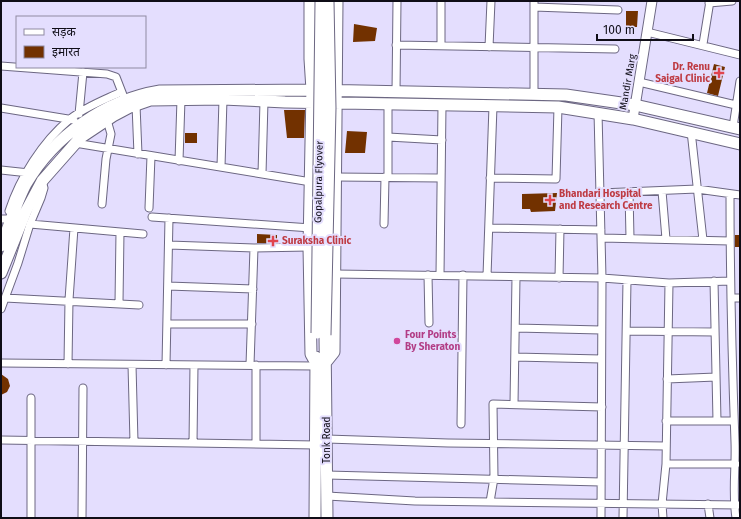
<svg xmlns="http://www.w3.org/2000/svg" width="741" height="519" font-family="'Fira Sans','Noto Sans Devanagari',sans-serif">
<rect width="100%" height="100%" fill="#e4defe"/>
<path fill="#723100" d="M626 11H638L637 27H626Z
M354 24 377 28 375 41 353 42Z
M714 64 725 67 718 96 707 93Z
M284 110H305L304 138H287Z
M347 131 367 132 365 153H345Z
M185 133H197V143H185Z
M557 193 555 211 531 212 530 209H522V194Z
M257 234 277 235V243H257Z
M735 235H740V247H735Z
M1 374 8 379 10 386 7 392 1 395Z"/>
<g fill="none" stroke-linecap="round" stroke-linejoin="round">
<defs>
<path id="minor" d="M441 1V46
M534 1V94
M709 3 732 1
M534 7 618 10
M647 32 740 55
M703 44 710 1
M396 45 615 49
M489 47 491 1
M1 66 107 74 116 77 123 95
M639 82 740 106
M396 92 397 1
M388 103V177
M136 105 138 154
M1 108 74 120
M598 112 602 278 601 518
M79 114 83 72
M733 127 740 81
M691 131 703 240
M388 137 442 140
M75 143 311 182
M179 161 181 99
M221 167 223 99
M1 170 29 173
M262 174 264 101
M336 177 441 178
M490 178 556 179 558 107
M662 191 666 239
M629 192 630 238
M600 193 697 189 740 195
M730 194C730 277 732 360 735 442 736 468 732 493 736 518
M102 204 106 159 111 134 107 120
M149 208 151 156
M9 211C20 178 42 142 70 119 85 107 104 100 121 92
M152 217 311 228
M1 219H6
M30 224 143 234
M384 224 385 177
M489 228 601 230
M602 238 730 241
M169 245 254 248 309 247
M335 274 602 278 669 283 730 281
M428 275 429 323
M440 275 442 105
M487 276 493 106
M559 278 560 229
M714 281 717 421
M168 286 253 289
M5 298 139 305
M731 298H740
M119 303 120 232
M1 309 18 263 30 224 41 198 44 188 42 181
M167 324H252
M516 328 601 330
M627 331 715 332
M515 357 601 359
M1 363 316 366
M68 364 69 300 74 228
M132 365 134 442
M166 365 169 218
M250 365 254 248
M667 379 716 377
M31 398V518
M514 404 516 277
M666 421H734
M461 424 463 275
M327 439 448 443 666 446
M1 440 316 445
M193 443 194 365
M256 444V365
M666 464H736
M327 475 601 482
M327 496 415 501 740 505
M490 502 494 478 493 404 602 407
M708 504 710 518
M82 518 83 388
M623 518 627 280
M663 518 662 504 666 464 669 283"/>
<path id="tertiary" d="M633 119 652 1"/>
<path id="primary" d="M310 1V59L312 90 309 247 311 354 316 363
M1 246C9 226 16 203 26 184 54 136 105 100 160 91L312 90 566 95 635 105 740 129
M1 273 26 211 42 181 80 138 113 116 130 107 150 100 223 99 285 102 558 107 633 119 740 144
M325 335 327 518
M326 362 334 352 337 1
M315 518 316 357"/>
</defs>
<use href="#minor" stroke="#6c6782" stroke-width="9"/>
<use href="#tertiary" stroke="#6c6782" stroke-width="11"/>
<use href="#primary" stroke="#6c6782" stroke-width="13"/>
<use href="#minor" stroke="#fff" stroke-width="7"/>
<use href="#tertiary" stroke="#fff" stroke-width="9"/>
<use href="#primary" stroke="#fff" stroke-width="11"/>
<defs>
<path id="primary-bridge" d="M317 333 321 2
M325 335 330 108 328 1"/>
</defs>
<use href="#primary-bridge" stroke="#6c6782" stroke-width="13" stroke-linecap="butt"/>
<use href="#primary-bridge" stroke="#fff" stroke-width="11"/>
</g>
<g fill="#e0444e" stroke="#e4defe" stroke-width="1.5">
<path d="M717 67h4v4h4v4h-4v4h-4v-4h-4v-4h4z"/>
<path d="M548 194h4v4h4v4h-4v4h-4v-4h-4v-4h4z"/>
<path d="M271 235h4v4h4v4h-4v4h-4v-4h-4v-4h4z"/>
</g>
<circle fill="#d1479c" stroke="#e4defe" stroke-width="1.5" cx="397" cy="341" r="4"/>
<g text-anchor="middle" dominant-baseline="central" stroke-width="4" stroke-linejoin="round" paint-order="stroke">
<g font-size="10" font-weight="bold" fill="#be3a42" stroke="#e4defe" text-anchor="start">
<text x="710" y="67" text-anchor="end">Dr. Renu<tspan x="710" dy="12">Saigal Clinic</tspan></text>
<text x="559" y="194">Bhandari Hospital<tspan x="559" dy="12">and Research Centre</tspan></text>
<text x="282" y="241">Suraksha Clinic</text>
</g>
<g font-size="10" fill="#0f0d17" stroke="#e4defe">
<text transform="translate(628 82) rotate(-80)">Mandir Marg</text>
<text transform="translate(319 182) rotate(-89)">Gopalpura Flyover</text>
<text transform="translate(327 440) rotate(-90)">Tonk Road</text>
</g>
<g font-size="10" font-weight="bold" fill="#b23c85" stroke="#e4defe" text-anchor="start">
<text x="405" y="335">Four Points<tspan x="405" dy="12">By Sheraton</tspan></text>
</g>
</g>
<rect width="741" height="519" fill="none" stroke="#0f0d17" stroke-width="4"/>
<rect x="16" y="16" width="130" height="52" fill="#e4defe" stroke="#8f8aa2"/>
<rect x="24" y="29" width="20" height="6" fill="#ffffff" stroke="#8f8aa2"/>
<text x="52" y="36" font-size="12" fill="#0f0d17">सड़क</text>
<rect x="24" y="46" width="20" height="12" fill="#723100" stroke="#8f8aa2"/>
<text x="52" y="56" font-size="12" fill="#0f0d17">इमारत</text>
<path d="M597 34v6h96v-6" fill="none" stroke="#0f0d17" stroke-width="2"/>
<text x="603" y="34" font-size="12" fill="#0f0d17" stroke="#e4defe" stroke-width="3" paint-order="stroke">100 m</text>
</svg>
